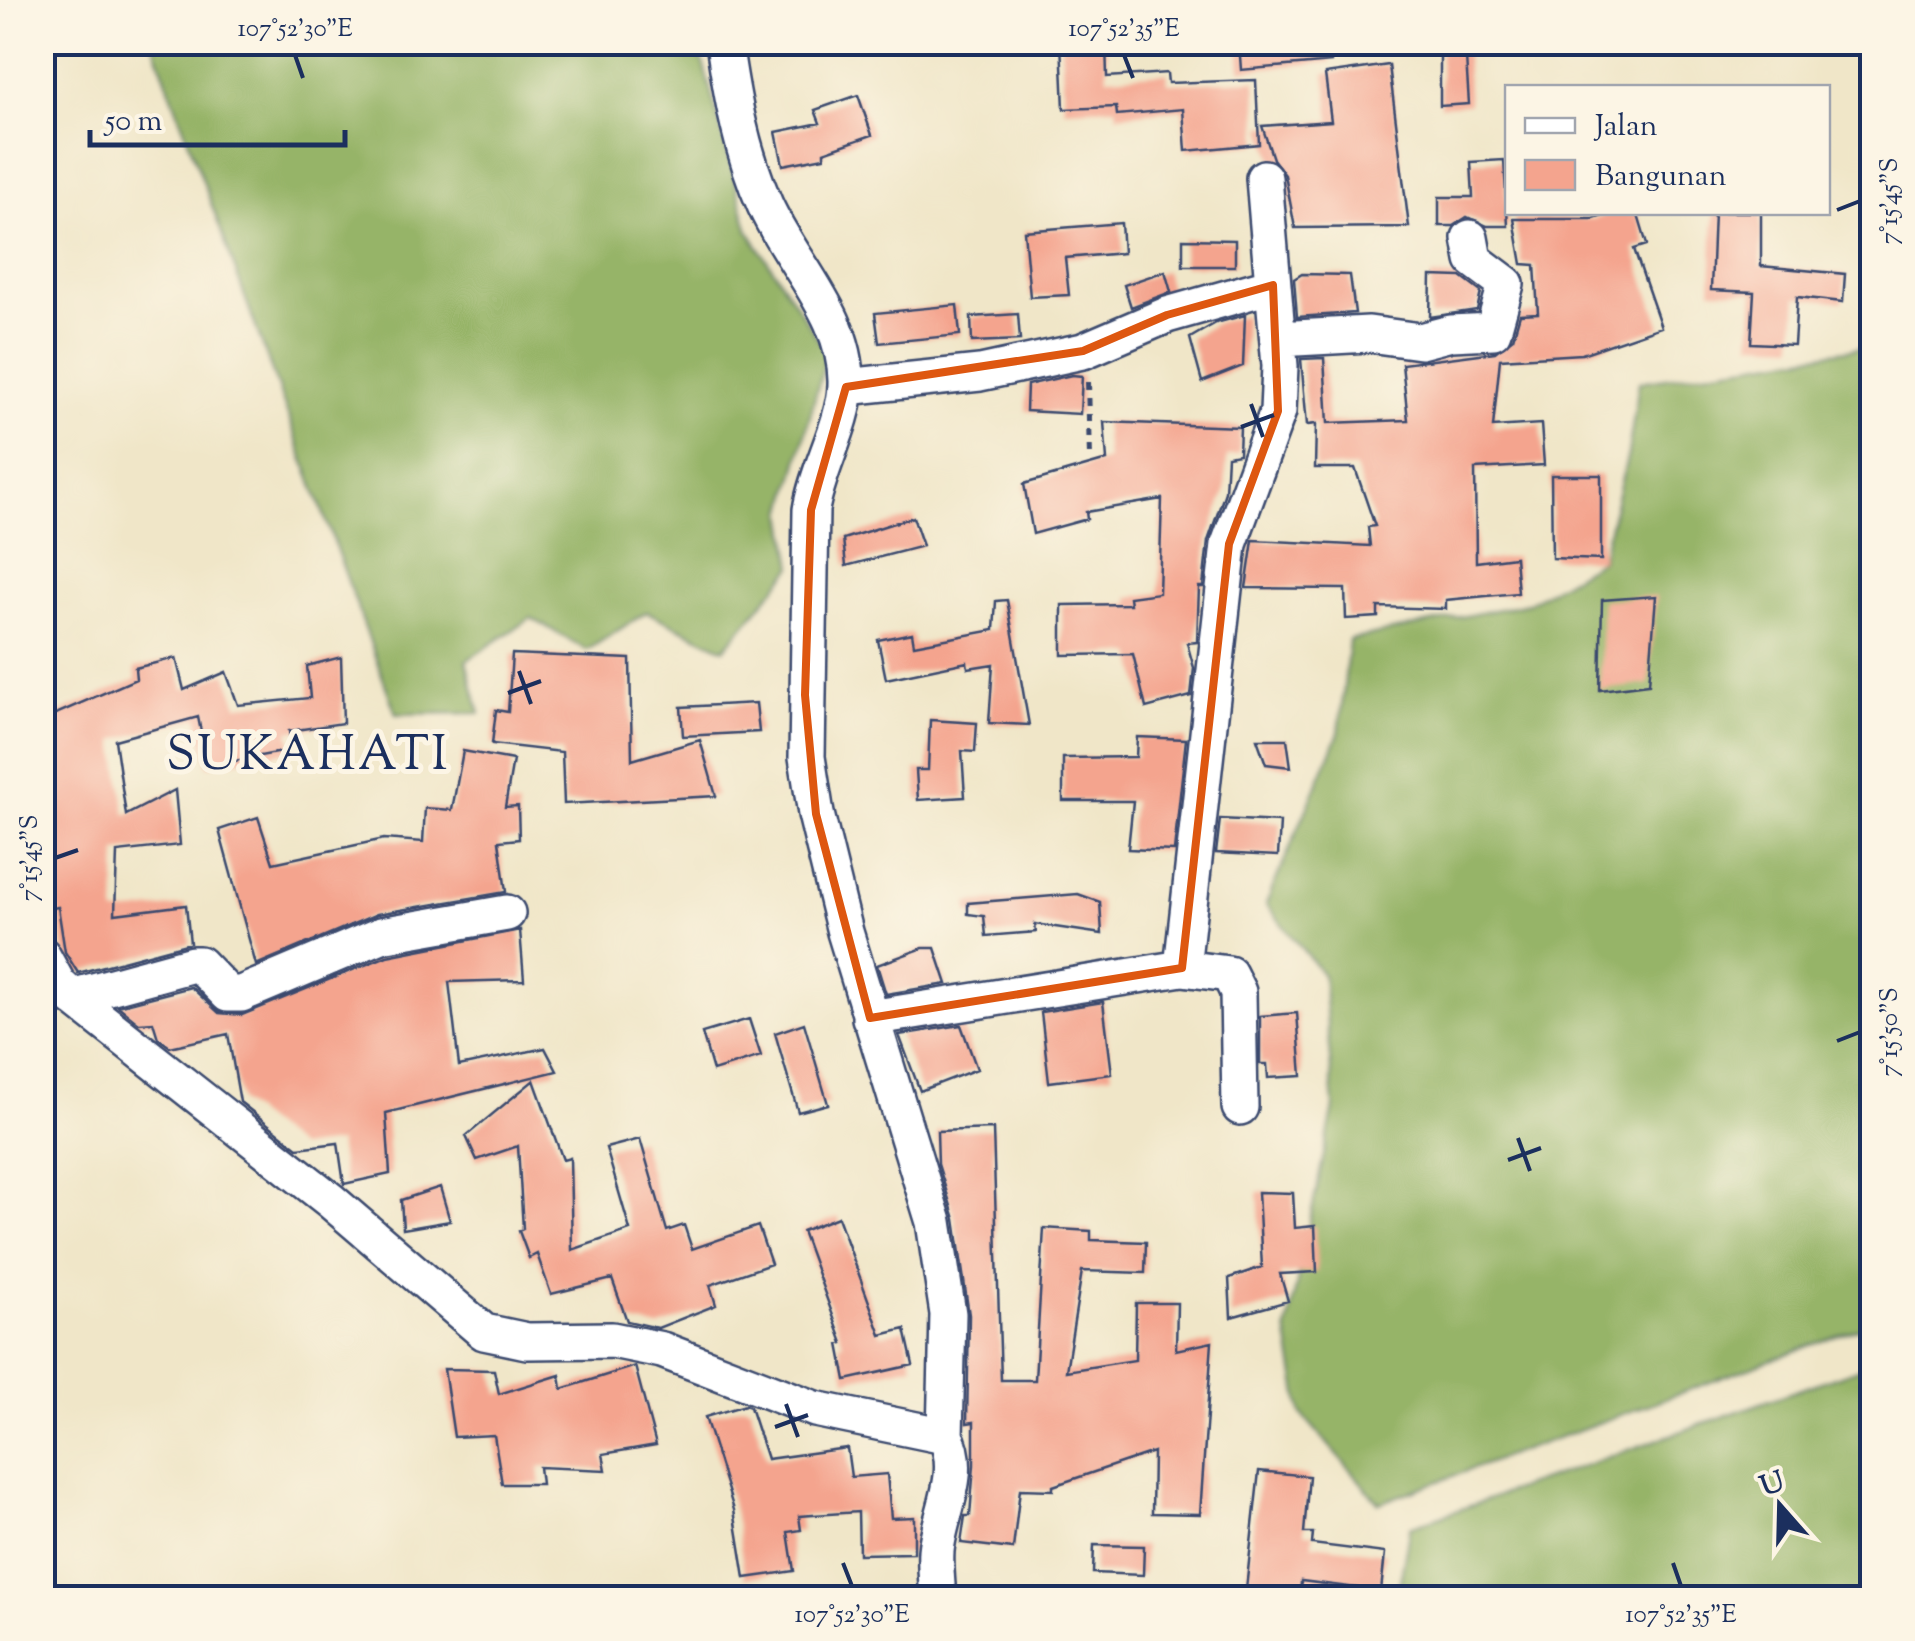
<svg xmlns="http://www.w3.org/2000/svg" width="1915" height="1641" font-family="'Sorts Mill Goudy',serif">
<rect width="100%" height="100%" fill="#fcf5e5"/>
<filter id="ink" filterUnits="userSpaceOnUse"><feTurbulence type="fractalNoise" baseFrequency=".01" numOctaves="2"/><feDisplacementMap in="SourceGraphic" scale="20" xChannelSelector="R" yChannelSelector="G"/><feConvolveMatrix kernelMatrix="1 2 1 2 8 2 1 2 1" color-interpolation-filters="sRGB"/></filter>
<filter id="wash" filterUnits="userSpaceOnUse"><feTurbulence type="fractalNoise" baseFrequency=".0048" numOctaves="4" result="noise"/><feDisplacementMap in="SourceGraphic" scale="40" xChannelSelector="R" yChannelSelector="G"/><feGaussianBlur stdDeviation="2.25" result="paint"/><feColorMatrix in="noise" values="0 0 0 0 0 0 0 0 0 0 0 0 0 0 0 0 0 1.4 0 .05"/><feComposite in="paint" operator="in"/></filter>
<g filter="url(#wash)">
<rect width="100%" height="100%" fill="#f0e6c8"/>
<path fill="#96b467" stroke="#587262" stroke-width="2.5" d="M153 43H692L704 66 749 232 827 353 784 513 793 567 724 649 647 612 587 650 531 618 466 661 480 713 396 714Z
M1872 346V1323L1379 1503 1301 1413 1287 1329 1334 1107 1323 975 1266 904 1339 733 1349 640 1528 603 1601 560 1628 454 1639 382Z
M1872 1364V1598H1397L1410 1527Z"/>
<g id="blocks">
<path fill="#f4a48e" d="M1061 42H1106L1107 77 1167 73 1168 83 1256 80 1259 144 1186 151 1183 109 1117 115 1116 107 1064 109Z
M1239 42H1331V62L1241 70Z
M1440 42H1465L1469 104 1440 106Z
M1389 65 1409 227 1295 228 1285 175 1273 159 1262 126 1331 121 1325 74Z
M858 95 872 135 824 152V157L783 165 776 132 820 123 815 110Z
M1504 160 1508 226H1487L1467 217 1453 226H1439V197H1473L1471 162Z
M1614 212H1637L1647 245 1634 249 1661 327 1582 354 1500 359 1493 427 1541 424 1544 465 1475 469 1476 562 1515 557 1518 593 1446 600V609L1378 607V617L1346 619 1345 589 1246 588 1253 540 1370 546 1368 527 1375 526 1355 468H1315L1316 424 1307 425 1301 359 1324 358 1328 423 1408 420 1402 364 1495 352 1513 338 1520 314 1538 313 1535 265 1522 264 1514 219H1594Z
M1714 212H1761V266L1845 274 1843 302 1797 297 1794 345 1751 343 1754 292 1711 290Z
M1121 223 1123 253 1065 258 1069 295 1030 297 1024 231Z
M1183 239 1235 240V266H1183Z
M1165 271 1171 292 1131 307 1124 285Z
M1302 274 1350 275 1355 313 1297 317 1294 279Z
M1431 276 1461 277 1481 292 1477 310 1430 317Z
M957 305 960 335 879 343 875 313Z
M1018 314 1020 340 972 342 971 317Z
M1245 315 1243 366 1202 382 1190 338 1216 323Z
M1072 375 1082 376 1080 414 1026 411 1027 385Z
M1104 422 1240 427 1239 454 1227 456 1225 492 1208 541 1203 587H1199L1197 642 1187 643 1194 668 1191 696 1146 708 1133 654 1062 655V605L1130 604 1129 597 1159 593 1162 499 1086 512 1087 519 1033 534 1024 484 1107 460Z
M1551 475H1601V560L1552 558Z
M913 517 923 546 846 566 843 539Z
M1656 596 1649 684 1600 690 1602 600Z
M1007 600 1029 725 989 723 993 664 968 668 967 662 886 679 878 640 912 633 914 645 994 630 996 601Z
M512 654 630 659 632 760 700 740 716 796 564 804 562 752 492 744 496 710 508 712Z
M341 657 343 723 289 731 292 750 208 766 198 717 115 740 126 815 175 790 180 845 117 852 115 914 186 905 190 943 78 973 65 952 58 907 42 910V720L136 679 135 668 176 658 184 690 226 672 238 705 310 698 307 666Z
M756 703 759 732 683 736 681 707Z
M930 720 977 723 975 752 962 751 965 797 918 800 916 770H928Z
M1137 737 1186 739 1174 851 1128 849 1133 801H1063V758L1136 757Z
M1257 739H1287L1291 767 1266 764Z
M463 751 513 760 505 807 518 806 519 839 499 841 506 892 377 914 256 965 219 830 258 817 273 863 384 839 423 842 425 808 452 810Z
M1220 819 1280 822 1278 856 1216 853Z
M1078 894 1100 902 1102 934 1035 924 1036 932 986 936 984 916 968 914V903Z
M520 930 524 980 449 982 459 1066 545 1048 557 1071 386 1113 390 1174 344 1184 338 1143 298 1148 240 1102 228 1034 170 1047 158 1038 153 1022 139 1023 118 1006 191 987 219 1013 242 1015 387 956Z
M923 948H935L947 984 886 994 877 965Z
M1103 1002 1112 1074 1049 1082 1041 1012Z
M1297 1013 1302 1076 1268 1078 1267 1064H1260V1016Z
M749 1019 761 1056 713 1071 702 1033Z
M804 1023 828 1104 798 1112 775 1033Z
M961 1025 977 1069 920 1091 899 1035Z
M534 1080 563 1160 570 1158 572 1250 630 1230 606 1148 640 1139 667 1231 684 1225 692 1249 758 1226 771 1264 710 1285 716 1305 658 1328 627 1321 612 1279 551 1294 537 1254 529 1258 519 1231 523 1229 518 1146 477 1160 466 1136Z
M993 1129 1001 1380H1035L1044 1228 1091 1231V1240L1146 1242 1145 1273 1082 1271 1066 1371 1135 1360 1136 1303H1177L1176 1350 1212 1342 1200 1514 1152 1513 1153 1452 1053 1486V1490L1020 1489 1013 1549 961 1543 965 1516H970L974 1465V1422L967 1423 969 1315 955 1219 938 1164 937 1131Z
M440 1187 450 1221 403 1229 401 1200Z
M1258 1192 1293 1193 1295 1228 1315 1226 1317 1272 1280 1274 1288 1301 1231 1317 1229 1278 1262 1267Z
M838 1217 881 1335 905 1329 913 1365 846 1380 839 1344 843 1343 802 1231Z
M635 1366 656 1445 603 1454 606 1470 539 1467 541 1484H502L494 1435 454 1437 444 1369 494 1370 499 1394 560 1375 562 1389Z
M745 1405 750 1407 767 1459 847 1448 851 1477 887 1474 891 1518 914 1517V1553L859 1554 858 1512 799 1516 801 1530 788 1532 794 1571 745 1578 734 1510 705 1417Z
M1259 1471 1309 1476 1304 1533H1313L1312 1544 1385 1553 1381 1591 1301 1581 1300 1598H1245Z
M1094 1545 1144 1546 1143 1575 1093 1573Z"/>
</g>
</g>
<g filter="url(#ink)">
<use href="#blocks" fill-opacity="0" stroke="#3b4a6e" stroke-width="2.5"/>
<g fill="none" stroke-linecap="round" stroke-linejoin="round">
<defs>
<path id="minor" d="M724 42C732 99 742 153 765 205 792 265 848 317 846 385 845 423 817 470 811 510L807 757 816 814 845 932 934 1222 948 1314 945 1436
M1278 339 1369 334 1420 341 1451 333 1493 331 1506 284 1474 260 1470 238
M846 387 980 373 1083 351 1167 315 1273 285 1264 178
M42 955 58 984 72 997 331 1201 484 1332 527 1341 612 1340 662 1350 815 1409 945 1436C965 1471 939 1515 936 1551 935 1567 937 1583 938 1598
M1182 968 1229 544 1278 411 1280 366 1273 285
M72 997 193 964H199L228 994H241L381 935 507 913
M870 1018 1182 968 1229 974 1238 992 1240 1107"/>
</defs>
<use href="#minor" stroke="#3b4a6e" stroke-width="40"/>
<path stroke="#3b4a6e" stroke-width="6" stroke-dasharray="8 8" stroke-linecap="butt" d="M1088 382 1090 458"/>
<use href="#minor" stroke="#fff" stroke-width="35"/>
</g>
</g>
<path fill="none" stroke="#de5710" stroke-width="8" stroke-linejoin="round" d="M1273 285 1278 411 1229 544 1182 968 870 1018 816 814 805 695 811 510 846 387 1083 351 1167 315Z"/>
<path fill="none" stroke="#1b2f5e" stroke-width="4" d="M295 55 303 78M1124 55 1133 78M1837 210 1860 201M1251 404 1263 437M1241 427 1274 415M519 671 531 704M508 693 541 681M55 858 78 850M1837 1041 1860 1032M1518 1138 1530 1171M1508 1160 1541 1148M786 1404 798 1437M775 1427 808 1415M843 1563 852 1586M1673 1563 1681 1586"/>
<g text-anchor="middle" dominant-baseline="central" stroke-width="10" stroke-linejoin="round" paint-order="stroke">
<g font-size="48" letter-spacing="2.5" fill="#1b2f5e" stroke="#fcf5e5">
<text x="308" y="757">SUKAHATI</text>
</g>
</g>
<rect width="1915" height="1641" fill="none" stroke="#fcf5e5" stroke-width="110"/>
<rect x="1505" y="85" width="325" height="130" fill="#fcf5e5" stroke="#a2a6af" stroke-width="2.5"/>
<rect x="1525" y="118" width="50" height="15" fill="#ffffff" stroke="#a2a6af" stroke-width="2.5"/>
<text x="1595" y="135" font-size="30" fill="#1b2f5e">Jalan</text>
<rect x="1525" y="160" width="50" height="30" fill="#f4a48e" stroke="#a2a6af" stroke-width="2.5"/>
<text x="1595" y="185" font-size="30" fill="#1b2f5e">Bangunan</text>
<g transform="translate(1780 1506) rotate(340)" stroke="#fcf5e5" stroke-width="8" paint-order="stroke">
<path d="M0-8L18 38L0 25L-18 38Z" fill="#1b2f5e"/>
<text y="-15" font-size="28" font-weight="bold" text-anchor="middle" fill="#1b2f5e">U</text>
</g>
<path d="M90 130v15h255v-15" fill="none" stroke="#1b2f5e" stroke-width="5"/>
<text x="105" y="130" font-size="30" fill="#1b2f5e" stroke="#fcf5e5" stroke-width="8" paint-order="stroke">50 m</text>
<rect x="55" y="55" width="1805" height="1531" fill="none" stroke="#1b2f5e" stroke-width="4"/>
<g font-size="25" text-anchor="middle" fill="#1b2f5e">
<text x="295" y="36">107°52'30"E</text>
<text x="1124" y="36">107°52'35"E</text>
<text transform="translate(1888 201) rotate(-90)" y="9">7°15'45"S</text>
<text transform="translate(28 858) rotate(-90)" y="9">7°15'45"S</text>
<text transform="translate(1888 1032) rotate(-90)" y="9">7°15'50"S</text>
<text x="852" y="1622">107°52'30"E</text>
<text x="1681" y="1622">107°52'35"E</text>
</g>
</svg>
